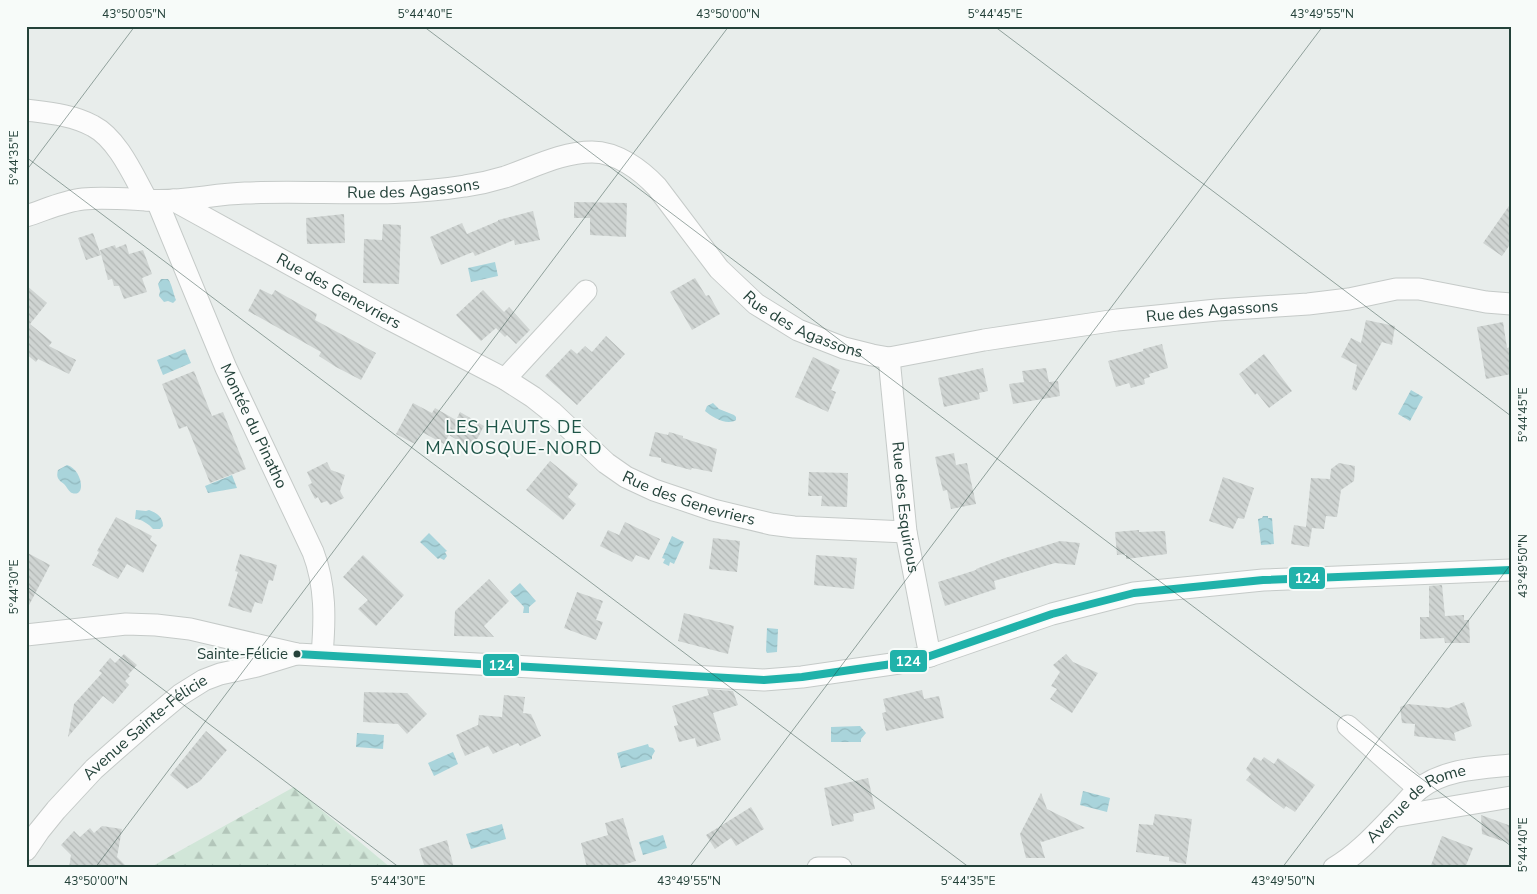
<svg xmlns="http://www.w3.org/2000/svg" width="1537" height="894" font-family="'Nunito Sans',sans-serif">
<defs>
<pattern id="forest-firs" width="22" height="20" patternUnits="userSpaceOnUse" patternTransform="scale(1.25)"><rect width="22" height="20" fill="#d1e6d8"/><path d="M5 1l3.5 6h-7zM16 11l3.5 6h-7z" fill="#b3c6ba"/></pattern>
<pattern id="water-waves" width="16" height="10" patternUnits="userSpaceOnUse" patternTransform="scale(1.25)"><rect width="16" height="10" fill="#a9d4db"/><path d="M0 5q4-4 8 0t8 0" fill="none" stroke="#91b7bd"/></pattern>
<pattern id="building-back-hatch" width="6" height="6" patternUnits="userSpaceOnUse" patternTransform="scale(1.25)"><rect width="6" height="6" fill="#cfd4d2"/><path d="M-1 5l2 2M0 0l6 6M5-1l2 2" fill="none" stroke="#b2b7b5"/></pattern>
</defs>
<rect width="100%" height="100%" fill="#e8edeb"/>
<path fill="url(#forest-firs)" d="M294 787 391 868H149Z"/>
<path fill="url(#water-waves)" d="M495 262 498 276 471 282 468 268Z
M161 279H168C172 284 173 293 176 300L173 303 168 301 164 302 159 296 160 291 158 284Z
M185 349 191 363 163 375 157 360Z
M1411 390 1423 397 1410 421 1398 414Z
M713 403 719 409 734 415 736 417V420C727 426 712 417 705 411L707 406Z
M67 465C82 469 87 498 72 493 69 492 67 487 64 484 58 480 56 477 58 470Z
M232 475 237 488 208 493 205 486Z
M136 510 146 511 149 510C157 513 163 517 163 526L160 529H153C149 524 141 519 135 519Z
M1263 516H1268V518H1272L1274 544 1261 545 1258 519 1262 518Z
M429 533 447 551 445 552 447 556 444 560 440 558 438 559 420 542Z
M672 536 684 542 674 564 670 562 669 566 663 563 665 559 662 558Z
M520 583 536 601 529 607V613H523L524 607 510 592Z
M767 628 778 629 777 652 767 653 766 651Z
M860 726 866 733 861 739V742H831V727Z
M357 733 384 735 383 749 356 747Z
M648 744 649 747 653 748 655 751 652 756V759L621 768 617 753Z
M453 752 458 764 434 776 428 763Z
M1083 791 1110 798 1107 812 1080 805Z
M502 824 506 839 471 849 466 834Z
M663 835 667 848 643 855 639 842Z"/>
<path fill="url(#building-back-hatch)" d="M574 202 627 203 626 237 590 235V218H574Z
M1511 203V243L1502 256 1483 243Z
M533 211 540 240 515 245 514 240 475 256 473 252 441 265 430 237 462 223 467 234 498 221V220Z
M344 214 345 243 307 244 306 218Z
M383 224 401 225 399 284 363 283 364 239 382 240Z
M93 233 101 255 86 260 78 238Z
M126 244 129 254 143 250 152 274 142 278 147 292 124 299 119 286H114L112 279 108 280 100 250 115 245 116 248Z
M695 278 706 296 709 295 720 314 692 330 670 292Z
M26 285 47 303 30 324 52 342 49 346 76 360 69 374 38 359 36 362 26 354Z
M260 289 272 295 275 290 317 314 315 320 376 353 361 380 336 367 319 356 321 352 248 311Z
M483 290 504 312 509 307 530 330 516 344 507 335 505 337 496 328 481 341 456 315Z
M1366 320 1395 326 1392 345 1382 342 1356 391 1352 389 1357 365 1341 357 1351 338 1361 343Z
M1503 322 1507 348 1511 347V374L1486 379 1477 327Z
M606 336 625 354 577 405 545 376 571 349 577 354 585 346 592 352Z
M1162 344 1168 368 1149 374 1150 377 1144 379 1145 384 1131 388 1129 383 1116 387 1108 361 1143 351V349Z
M1264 354 1292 391 1269 408 1257 393 1255 395 1239 374Z
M813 357 840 370 831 390 836 392 828 412 795 397Z
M983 368 988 391 979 393 980 399 944 407 938 378Z
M1046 368 1049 382 1058 381 1060 396 1013 404 1009 384 1024 382 1022 371Z
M194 371 212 416 223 412 246 469 210 483 187 426 179 429 162 384Z
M413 403 432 413 435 408 456 420 460 412 484 426 472 449 449 435 444 444 422 432 415 444 396 434Z
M655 432 668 435 669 432 683 436V438L717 449 712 472 692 468 691 470 661 462V458L649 456Z
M954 453 956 465 967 463 976 504 951 509 947 490 943 491 935 457Z
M550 461 578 484 568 497 576 504 563 520 526 490Z
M327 462 331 470 345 475 340 491 344 498 330 505 327 501 321 503 318 497 315 499 308 485 312 483 307 472Z
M1339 463 1355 466 1354 481 1341 490 1337 517 1326 516 1324 529 1312 528 1309 547 1291 544 1294 525 1306 527 1311 478 1330 479 1331 469Z
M809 472 848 473 847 507 821 506 822 496H808Z
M1223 477 1254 488 1244 519 1238 518 1233 529 1209 521Z
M116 517 152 536 150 540 157 545 143 573 127 564 118 579 92 565 99 552 97 551Z
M625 522 660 539 649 560 636 555 632 562 600 546 608 530 619 535Z
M1139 530V532L1165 531 1167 554 1126 559V554L1117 555 1115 532Z
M713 538 740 541 737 572 709 569Z
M1060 541 1080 543 1075 565 1055 563 994 581 996 589 945 606 938 582 976 570V569L1005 558Z
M26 552 50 565 26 611Z
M240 554 277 565 273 581 269 580 262 604 255 602 251 613 228 606 238 572 235 571Z
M363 555 404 595 376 626 358 609 368 600 343 577Z
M816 555 857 558 854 589 814 585Z
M489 579 509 601 484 626 494 637 454 636 455 611Z
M1442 585 1445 616 1464 615V620H1469L1470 643H1445L1444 638 1420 639V617H1429V586Z
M577 592 603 601 596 620 603 622 596 640 564 628Z
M684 613 734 626 728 654 678 641Z
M124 654 137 665 128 675 130 676 125 681 129 685 113 704 103 696 68 737 74 704 102 673 99 671 110 658 115 663Z
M1066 654 1073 662 1098 673 1072 713 1050 699 1057 689 1051 686 1060 672 1053 665Z
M707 689 733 691 738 705 713 713 721 740 697 747 695 738 679 742 674 726 678 725 672 706 709 695Z
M922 690 924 699 939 696 944 718 886 731 882 713 886 712 883 699Z
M364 692 407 693 427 714 407 734 398 724 363 722Z
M504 695 525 697 523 713 531 714 541 736 520 746 518 743 493 754 488 746 465 756 456 735 478 725 479 715 502 717Z
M1464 702 1472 726 1454 733 1456 741 1414 736 1415 724 1402 723 1400 707 1408 704 1449 708Z
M206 731 227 750 200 781 187 789 170 775Z
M1254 757 1261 761 1264 757 1274 764 1278 758 1315 785 1295 812 1286 806 1284 809 1246 780 1251 774 1246 769Z
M868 778 875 809 853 814 854 821 832 826 824 788Z
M1041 793 1047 809 1085 828 1042 842 1040 841 1045 858H1026L1020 834Z
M751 807 764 829 736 846 731 838 715 849 706 835Z
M1155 814 1192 819 1186 864 1169 861V857L1136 852 1139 824 1153 825Z
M1481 815 1511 826V844L1482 834Z
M623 818 636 861 613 868H587L581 843 608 835 605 823Z
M102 826 122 829 117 857 128 868H69L71 855 61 845 74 831 80 837 90 828 94 833Z
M1442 836 1473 848 1465 868H1430Z
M447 840 454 868H425L419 849Z"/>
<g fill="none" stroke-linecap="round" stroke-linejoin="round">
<defs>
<g id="minor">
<path id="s1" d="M26 110C49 113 73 115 93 126 118 139 134 177 147 200 179 203 212 194 245 193 317 190 393 198 465 186 479 184 492 181 505 177 534 167 562 152 592 152 617 152 641 170 657 187L719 269 756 304 798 330 844 348 872 355 889 358 984 340 1117 320 1217 310 1308 304 1349 299 1396 289H1419L1486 302 1511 304"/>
<path id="s2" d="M173 200 389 319 505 379 533 397 552 412 606 463 626 477 654 490 713 510 771 524 794 527 906 532"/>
<path id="s3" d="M157 201 226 368 313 552C326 586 325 620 322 655"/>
<path d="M26 216C45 210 64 201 83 199 104 197 126 199 147 200"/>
<path id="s4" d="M889 358 906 532 930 656"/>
<path d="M505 379 586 291"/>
<path d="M26 635 126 624 156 625 190 629 297 654 764 680 802 677 899 663 930 656 1052 614 1134 593 1263 580 1511 570"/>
<path d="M1348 726 1419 789"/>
<path d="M1392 817 1511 797"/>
<path id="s5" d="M26 850 39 831 56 810 94 769 144 725 180 695 204 680 220 674 257 666 296 654"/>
<path d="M818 868H841"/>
<path id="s6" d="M1334 868C1360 853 1379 830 1400 809 1406 802 1412 795 1419 789 1444 769 1480 768 1511 765"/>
</g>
</defs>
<use href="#minor" stroke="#c5cac8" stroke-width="23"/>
<use href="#minor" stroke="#fcfcfc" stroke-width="21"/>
<defs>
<path id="bus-1" d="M297 654 764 680 802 677 899 663 930 656 1052 614 1134 593 1263 580 1511 570"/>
</defs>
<use href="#bus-1" stroke="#f7fbf9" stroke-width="11"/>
<use href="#bus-1" stroke="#20b2aa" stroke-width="8"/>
</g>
<path fill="none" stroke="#24423a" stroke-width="1" stroke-opacity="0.45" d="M423 26 1511 846M994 26 1511 416M26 157 970 868M26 171 135 26M26 586 400 868M95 868 729 26M689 868 1323 26M1282 868 1511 564"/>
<circle fill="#24423a" stroke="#f7fbf9" stroke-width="2" cx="297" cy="654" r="4.5"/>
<g text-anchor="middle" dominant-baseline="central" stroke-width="4" stroke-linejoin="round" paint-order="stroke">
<g font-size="15" fill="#24423a" stroke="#f7fbf9" text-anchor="end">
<text x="288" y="654">Sainte-Félicie</text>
</g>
<g font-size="16" fill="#24423a" stroke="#f7fbf9">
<text stroke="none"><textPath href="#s1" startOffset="429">Rue des Agassons</textPath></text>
<text stroke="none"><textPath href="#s2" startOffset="189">Rue des Genevriers</textPath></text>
<text stroke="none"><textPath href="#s1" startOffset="1314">Rue des Agassons</textPath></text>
<text stroke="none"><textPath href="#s1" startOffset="894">Rue des Agassons</textPath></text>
<text stroke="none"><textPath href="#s3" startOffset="245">Montée du Pinatho</textPath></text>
<text stroke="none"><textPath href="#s2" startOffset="600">Rue des Genevriers</textPath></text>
<text stroke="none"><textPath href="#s4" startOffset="150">Rue des Esquirous</textPath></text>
<text stroke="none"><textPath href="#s5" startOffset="172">Avenue Sainte-Félicie</textPath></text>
<text stroke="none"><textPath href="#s6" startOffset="106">Avenue de Rome</textPath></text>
</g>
<g font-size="18" letter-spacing="1" fill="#1f5548" stroke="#f7fbf9">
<text x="514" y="427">LES HAUTS DE<tspan x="514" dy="21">MANOSQUE-NORD</tspan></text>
</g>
</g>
<g stroke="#f7fbf9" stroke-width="2">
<rect x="1288" y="566" width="38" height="24" rx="5" fill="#20b2aa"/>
<rect x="889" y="649" width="39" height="24" rx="5" fill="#20b2aa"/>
<rect x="482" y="653" width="38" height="24" rx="5" fill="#20b2aa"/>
</g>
<g font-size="14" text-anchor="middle" font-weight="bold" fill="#fff">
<text x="1307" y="583">124</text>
<text x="908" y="666">124</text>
<text x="501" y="670">124</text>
</g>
<rect width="1537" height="894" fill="none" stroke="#f7fbf9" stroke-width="55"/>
<rect x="28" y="28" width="1482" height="838" fill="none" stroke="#24423a" stroke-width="2"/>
<g font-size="12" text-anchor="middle" fill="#24423a">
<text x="134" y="18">43°50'05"N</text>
<text x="425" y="18">5°44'40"E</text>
<text x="728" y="18">43°50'00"N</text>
<text x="995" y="18">5°44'45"E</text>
<text x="1322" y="18">43°49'55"N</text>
<text transform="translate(14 158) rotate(-90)" y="4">5°44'35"E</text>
<text transform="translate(1523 415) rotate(-90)" y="4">5°44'45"E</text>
<text transform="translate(1523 566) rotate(-90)" y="4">43°49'50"N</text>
<text transform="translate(14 587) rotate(-90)" y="4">5°44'30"E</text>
<text transform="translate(1523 845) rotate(-90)" y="4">5°44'40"E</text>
<text x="96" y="885">43°50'00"N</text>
<text x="398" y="885">5°44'30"E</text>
<text x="689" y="885">43°49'55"N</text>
<text x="968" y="885">5°44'35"E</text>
<text x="1283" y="885">43°49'50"N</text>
</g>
</svg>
